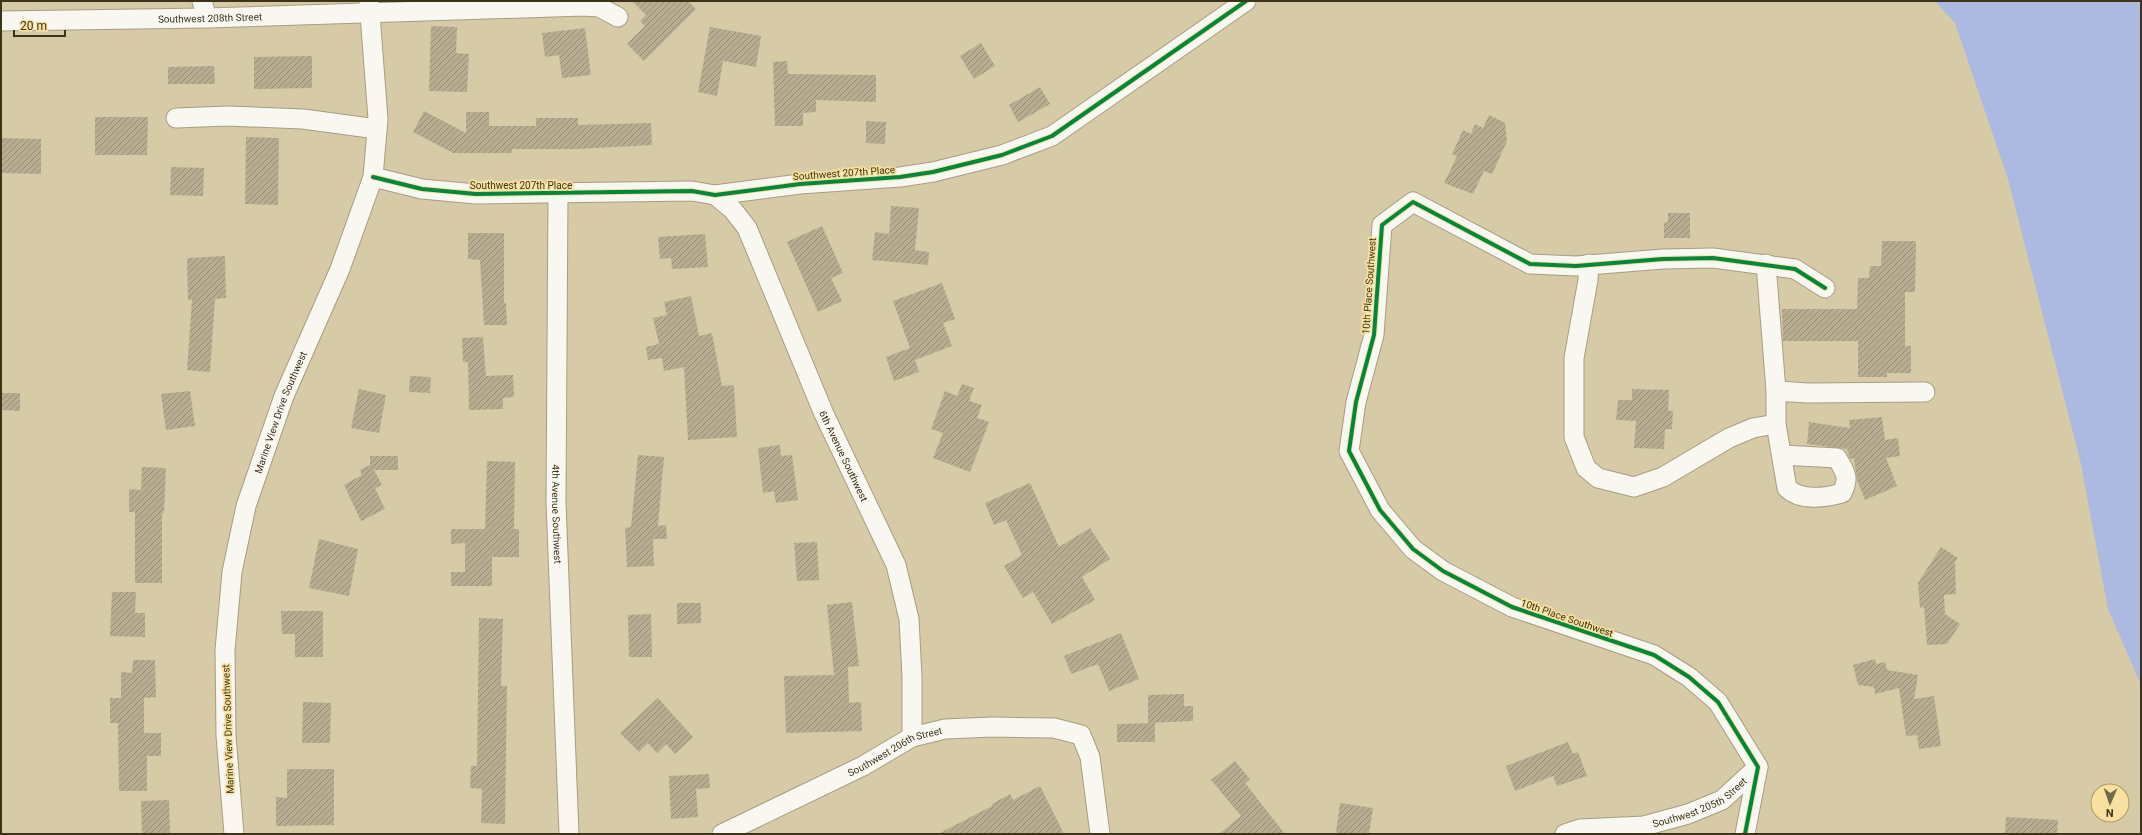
<svg xmlns="http://www.w3.org/2000/svg" width="2142" height="835" font-family="Roboto,sans-serif">
<defs>
<pattern id="building-hatch" width="6" height="6" patternUnits="userSpaceOnUse"><rect width="6" height="6" fill="#b8ad91"/><path d="M-1 1l2-2M0 6l6-6M5 7l2-2" fill="none" stroke="#978d75"/></pattern>
</defs>
<rect width="100%" height="100%" fill="#d7caa6"/>
<path fill="#acb9e1" d="M1935 1H2141V685L2108 609 2081 464 2008 179 1955 23Z"/>
<path fill="url(#building-hatch)" d="M632 1H688L696 9 644 61 627 44 645 26 640 21 646 15Z
M431 26 457 27 456 53 469 54 467 92 429 91Z
M710 27 761 36 756 67 723 61 717 96 698 92Z
M585 28 591 75 562 78 559 55 545 57 542 33Z
M981 43 995 66 974 79 960 56Z
M312 56V88L254 89V57Z
M787 61 788 74 876 75V102L816 100V112L803 113V126H775L773 62Z
M214 66 215 84H168V67Z
M1040 87 1050 104 1018 122 1009 105Z
M424 111 466 133V112H489V126H536V118H578V125L651 123 652 145 577 149H512V153H453L413 132Z
M1489 115 1505 123 1507 141 1492 174 1484 171 1473 194 1444 183 1457 156 1452 154 1463 130 1471 134 1475 124 1483 128Z
M95 117H148L147 155H95Z
M866 121 886 122 885 144 866 143Z
M246 137 279 138 278 205 245 204Z
M1 138 41 139V174L1 173Z
M171 167 204 168 203 196 170 195Z
M891 206 919 208 915 250 929 252 928 265 872 260 875 232 889 234Z
M1668 213H1690V238H1664V223L1668 222Z
M822 226 843 273 831 278 842 301 818 312 787 242Z
M468 233H504V303H506L507 325H484L480 260 468 259Z
M705 234 708 267 672 269 671 258 660 259 658 237Z
M1882 241H1916L1915 292H1905V346H1911V373H1887V377H1858V341H1783L1782 309H1857L1858 278H1869L1870 266H1881Z
M225 256 226 298 215 299 210 372 187 370 192 300H188L187 258Z
M942 283 955 319 943 323 952 346 915 360 919 372 894 381 886 357 910 348 893 301Z
M691 296 699 336 712 333 722 386 734 385 737 437 688 440 684 367 664 371 662 358 648 360 646 347 659 344 653 318 667 315 664 302Z
M483 337 486 376 513 375 514 397 503 398V409L469 410 468 362H463L462 338Z
M410 376 431 377 430 393 409 392Z
M962 384 974 388 969 401 982 405 977 418 989 422 970 472 933 458 943 433 931 429 945 391 957 396Z
M359 389 386 395 379 433 351 428Z
M1632 389 1669 390 1668 411H1673L1672 429H1665L1664 449 1634 448 1636 421 1616 420 1618 400H1632Z
M190 391 195 426 166 430 161 394Z
M1 393H20V411L1 410Z
M1882 417 1885 440 1898 438 1900 456 1886 458 1897 486 1865 500 1857 480 1854 458 1850 459 1847 449 1807 444 1809 422 1850 428 1849 420Z
M780 445 781 456 792 455 798 500 776 503 774 491 763 493 758 448Z
M638 455 664 457 658 526 666 525 667 539H653L654 566 627 567 625 528 631 527Z
M370 456H398V470H374L382 485 375 488 385 509 361 521 344 485 362 475 360 470 370 465Z
M487 461 515 462 514 529H519V557H492V586H451V572H465V543L451 544V529H485Z
M142 467 166 468 164 513H162V583H135V512H129V489L141 490Z
M1030 483 1059 547 1090 528 1110 559 1082 577 1095 600 1052 624 1033 592 1023 598 1004 566 1022 555 1006 520 994 525 985 503Z
M319 539 358 549 349 596 309 588Z
M817 542 819 580 797 581 794 543Z
M1941 547 1958 558 1955 562 1956 594 1944 595 1945 614 1960 624 1947 644 1927 645 1924 607 1920 608 1918 583Z
M112 592H136L135 613H145V637L110 636Z
M852 602 859 666 848 667 849 703 861 702 862 731 786 733 784 676 834 675 827 605Z
M677 603H701V623L677 624Z
M281 611H323V657H295V634H282Z
M651 614 652 657H629L628 615Z
M479 618 503 619 501 686H507L505 824 481 823 482 789 470 788 471 766H477Z
M1121 633 1139 679 1109 691 1098 664 1071 674 1064 656Z
M1875 659 1876 664 1885 662 1887 670 1918 675 1914 699 1934 696 1941 746 1919 749 1917 735 1906 736 1899 688 1875 694 1874 687 1858 685 1853 665Z
M133 660H155L156 697 144 698V733H161V756H147V791H119L118 723H110V698H121V672L132 673Z
M1184 694V706H1193V721L1148 723V695Z
M658 698 693 737 675 754 666 744 657 753 648 743 639 752 620 733Z
M303 702 331 703 330 743H302Z
M1155 723V742H1117V724Z
M1568 742 1573 754 1578 752 1587 776 1557 786 1553 776 1515 791 1506 766Z
M1235 761 1250 779 1245 783 1285 834H1219L1241 816 1211 780Z
M287 769H334V825L276 826V797L287 798Z
M709 774 710 788 696 789 698 817 671 819 669 776Z
M1040 786 1064 834H938L992 806V804L1010 794 1013 800Z
M169 800 170 834H142L141 801Z
M1340 803 1373 808 1369 834H1341L1336 832Z
M2006 817 2058 820 2057 834H2005Z"/>
<g fill="none" stroke-linecap="round" stroke-linejoin="round">
<defs>
<g id="minor">
<path d="M202 1 207 18"/>
<path id="s1" d="M1 21 207 18 584 6 599 7 618 17"/>
<path d="M176 118 228 116 303 119 377 129"/>
<path d="M373 177 422 189 476 194 692 191 715 195 800 184 900 177 933 172 1002 155 1052 136 1246 1"/>
<path id="s2" d="M558 194 556 503 569 834"/>
<path id="s3" d="M715 195 733 210 747 228 824 414 896 565 909 619 912 677V737"/>
<path d="M1589 264 1588 280 1574 358V437L1586 468 1598 478 1634 487 1663 477 1729 438 1753 428 1776 424"/>
<path d="M1766 264 1776 391V424L1787 488C1800 501 1825 498 1842 493 1850 477 1845 472 1837 458L1782 455"/>
<path d="M1776 391 1808 393 1925 392"/>
<path id="s4" d="M234 834 226 736 225 650 232 572 246 506 284 396 340 269 373 177 378 119 369 1"/>
<path id="s5" d="M722 834 863 766 912 737 945 729 992 727 1054 728 1081 735 1090 757 1100 834"/>
<path id="s6" d="M1565 834 1580 829 1644 826 1688 814 1722 800 1758 767"/>
<path d="M1745 834 1758 767 1718 702 1689 677 1654 655 1512 607 1443 571 1413 549 1380 510 1349 451 1356 402 1374 335 1382 225 1413 202 1530 264 1576 266 1663 259 1713 258 1795 269 1825 288"/>
</g>
</defs>
<use href="#minor" stroke="#a79d81" stroke-width="21"/>
<use href="#minor" stroke="#f9f7f2" stroke-width="19"/>
<defs>
<path id="cycleway" d="M373 177 422 189 476 194 692 191 715 195 800 184 900 177 933 172 1002 155 1052 136 1246 1
M1745 834 1758 767 1718 702 1689 677 1654 655 1512 607 1443 571 1413 549 1380 510 1349 451 1356 402 1374 335 1382 225 1413 202 1530 264 1576 266 1663 259 1713 258 1795 269 1825 288"/>
</defs>
<use href="#cycleway" stroke="#f8e09f" stroke-width="6"/>
<use href="#cycleway" stroke="#00873e" stroke-width="4"/>
</g>
<g text-anchor="middle" dominant-baseline="central" stroke-width="3.5" stroke-linejoin="round" paint-order="stroke">
<g font-size="10" fill="#3c3318" stroke="#f8e09f">
<text stroke="none"><textPath href="#s1" startOffset="209">Southwest 208th Street</textPath></text>
<text transform="translate(844 173) rotate(-4)">Southwest 207th Place</text>
<text x="521" y="185">Southwest 207th Place</text>
<text transform="translate(1369 286) rotate(-86)">10th Place Southwest</text>
<text stroke="none"><textPath href="#s4" startOffset="430">Marine View Drive Southwest</textPath></text>
<text stroke="none"><textPath href="#s3" startOffset="294">6th Avenue Southwest</textPath></text>
<text stroke="none"><textPath href="#s2" startOffset="320">4th Avenue Southwest</textPath></text>
<text transform="translate(1567 618) rotate(19)">10th Place Southwest</text>
<text transform="translate(228 729) rotate(-92)">Marine View Drive Southwest</text>
<text stroke="none"><textPath href="#s5" startOffset="192">Southwest 206th Street</textPath></text>
<text stroke="none"><textPath href="#s6" startOffset="141">Southwest 205th Street</textPath></text>
</g>
</g>
<rect width="2142" height="835" fill="none" stroke="#3c3318" stroke-width="4"/>
<g transform="translate(2110 803) rotate(182)"><circle r="19" fill="#f8e09f" stroke="#ad9b69"/>
<path d="M0-3L7 15L0 10L-7 15Z" fill="#72684a"/>
<text y="-6" font-size="11" font-weight="bold" text-anchor="middle" fill="#3c3318">N</text>
</g>
<path d="M14 30v6h51v-6" fill="none" stroke="#3c3318" stroke-width="2"/>
<text x="20" y="30" font-size="12" fill="#3c3318" stroke="#f8e09f" stroke-width="3" paint-order="stroke">20 m</text>
</svg>
